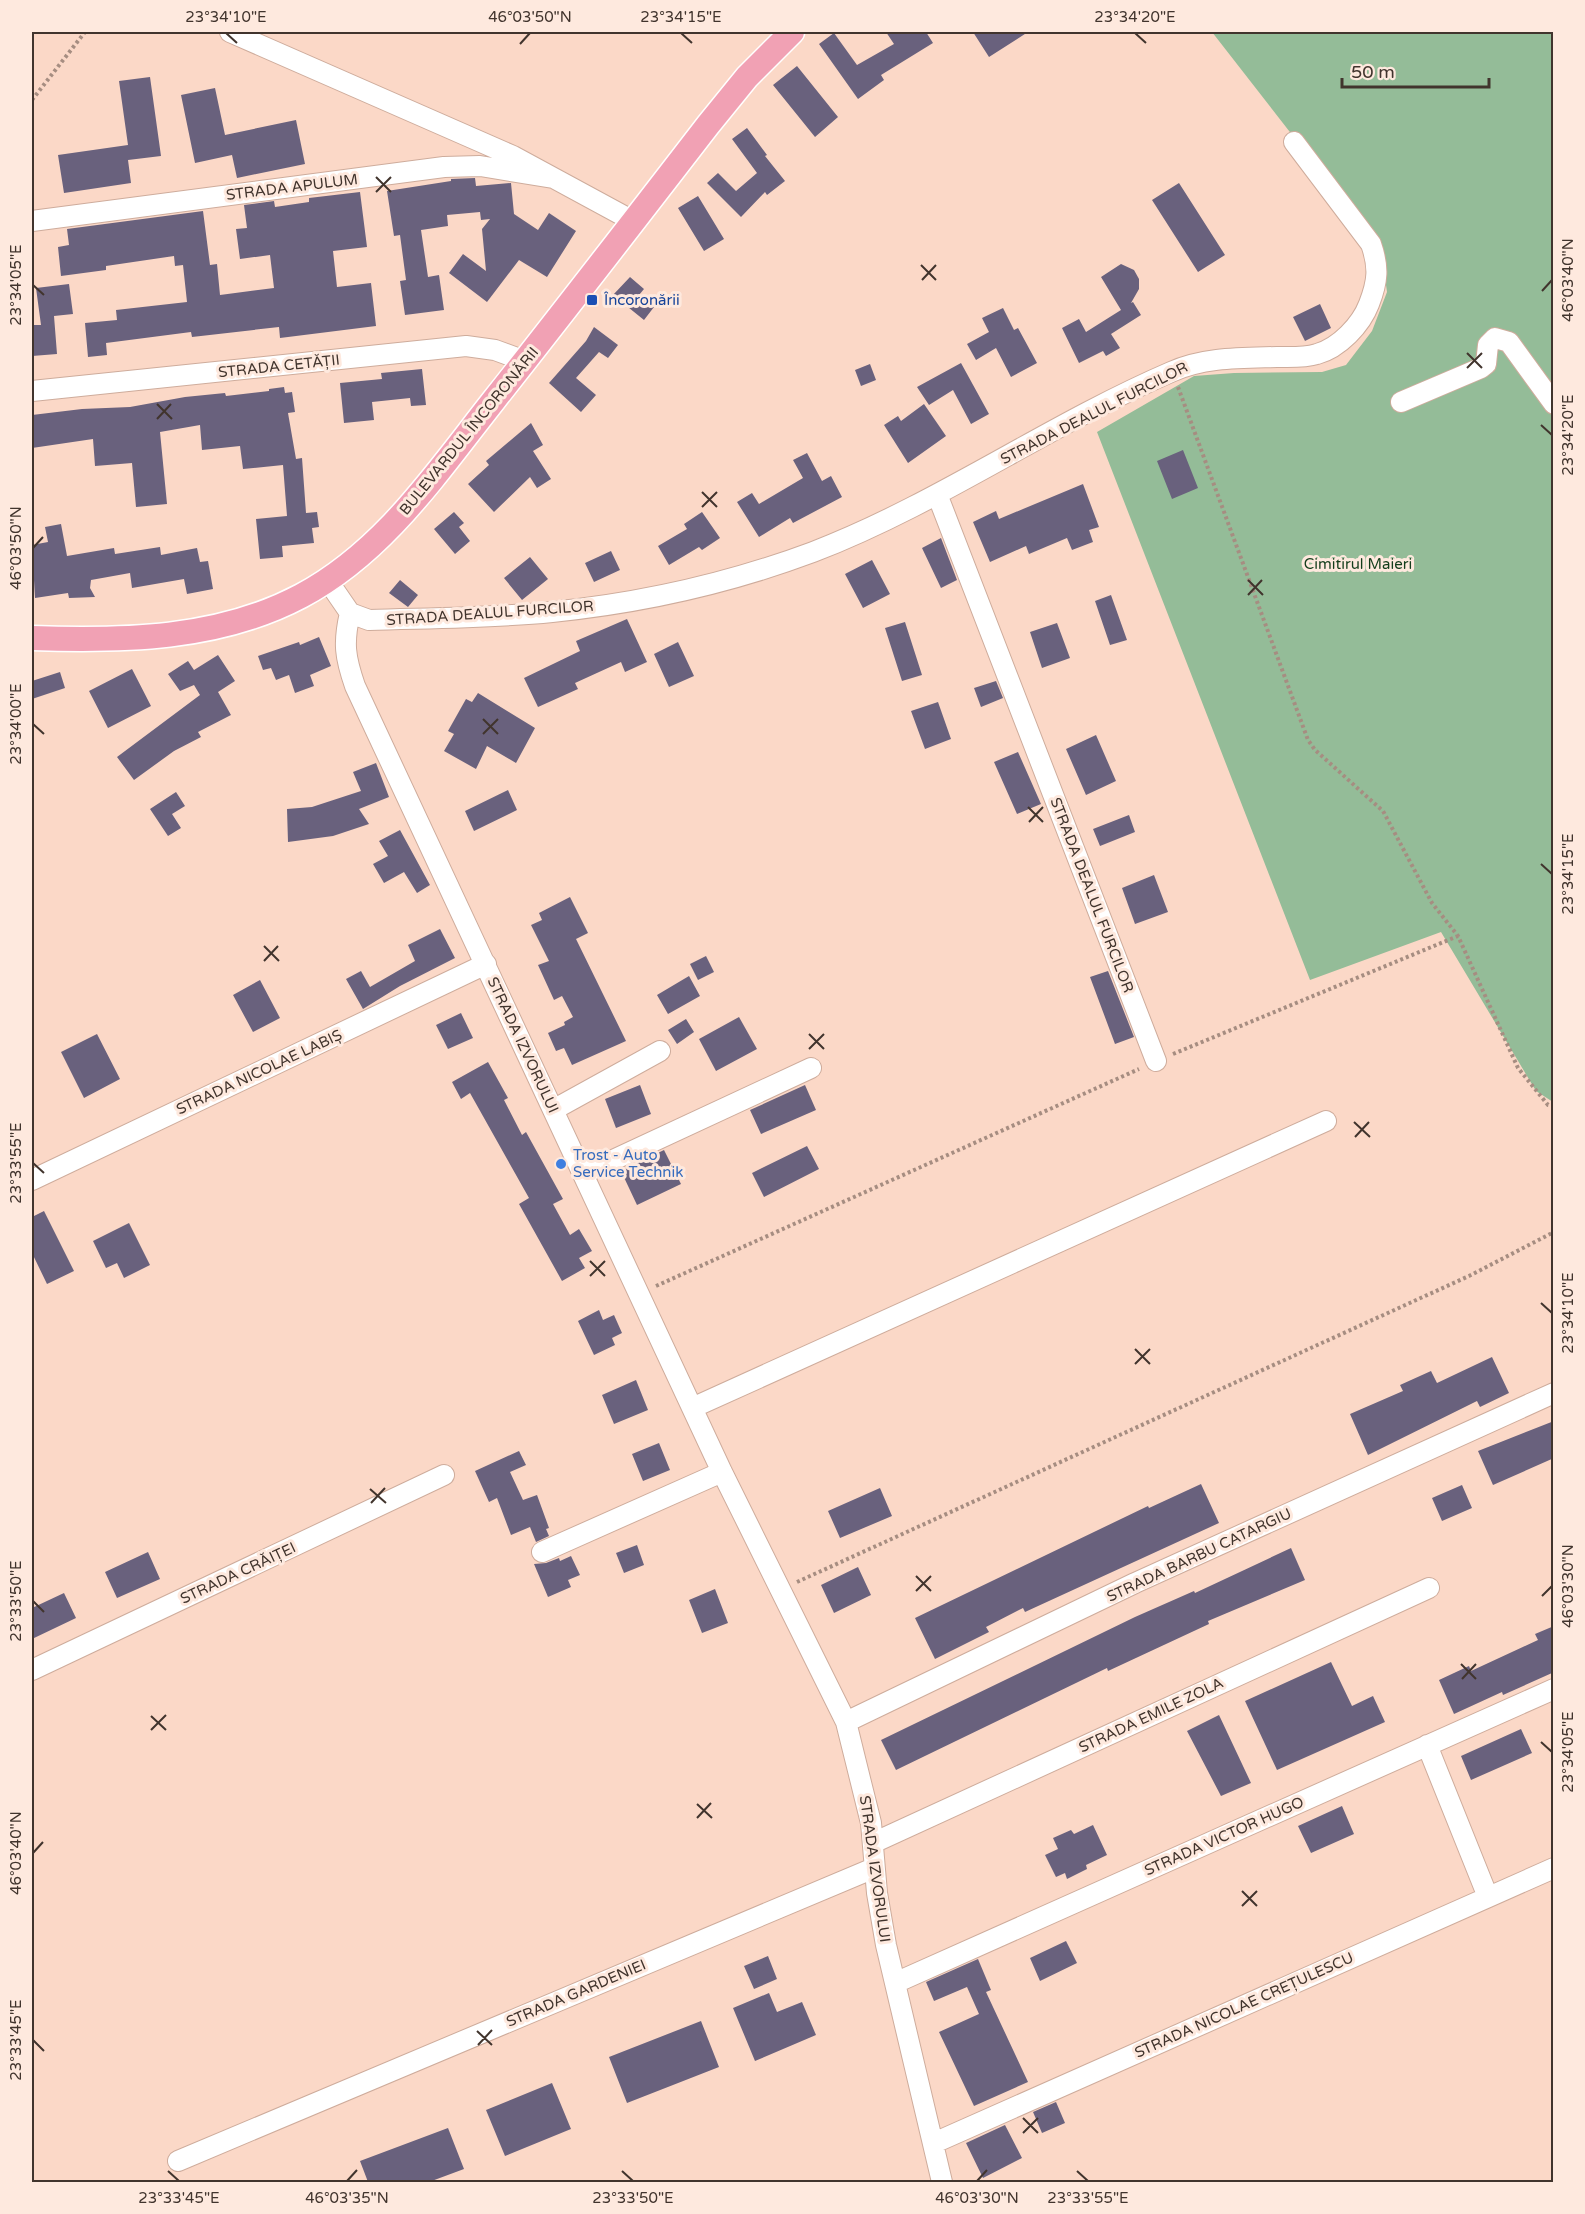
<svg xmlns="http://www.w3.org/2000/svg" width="1585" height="2214" font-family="'Varela Round',sans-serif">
<rect width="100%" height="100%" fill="#fbd8c7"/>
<path fill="#94bc98" d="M1212 32H1553V1102L1536 1091 1441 932 1310 980 1097 432 1194 376 1234 373 1322 372 1346 365 1372 331 1387 292 1381 249Z"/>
<path fill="#69617d" d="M886 32H926L933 43 881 75 884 80 858 99 819 44 834 33 857 65 894 44Z
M973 32H1028L989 57Z
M797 66 838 117 815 137 773 85Z
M150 77 161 156 128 160 131 183 64 193 58 155 128 145 119 81Z
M215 88 225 135 296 120 305 164 237 178 232 155 195 163 181 95Z
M747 128 767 155 765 156 785 181 767 195 765 192 741 217 707 183 718 173 736 191 757 173 732 139Z
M475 178 476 186 511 183 514 214 538 230 549 213 576 231 547 277 519 260 487 302 449 273 463 254 486 271 482 229 490 219 481 220 480 212 447 215 448 226 421 230 428 277 439 275 444 310 405 315 400 281 406 280 400 235 394 236 387 191 451 181V179Z
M1179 183 1225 255 1198 272 1152 200Z
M360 192 367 247 333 251 337 287 371 283 376 326 280 338 279 327 192 337 191 332 106 343 107 355 88 357 85 323 117 320 116 310 187 302 183 265 175 266 174 256 106 266V270L61 276 58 247 69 245 67 229 203 211 210 265 217 264 220 295 274 288 270 255 240 259 236 229 247 228 244 205 274 201 275 207 309 202V198Z
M698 196 724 239 704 251 678 208Z
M1121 264 1134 270 1139 279V289L1131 303 1133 302 1141 315 1111 334 1120 348 1106 356 1103 351 1079 363 1062 328 1079 319 1086 332 1121 310 1101 277Z
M630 277 644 289 639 295 654 307 644 320 613 295Z
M69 284 73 314 54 316 57 354 32 356V325H41L36 288Z
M1320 304 1331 328 1305 341 1293 317Z
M1003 308 1014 330 1018 328 1037 363 1011 377 996 348 976 360 967 344 989 332 982 318Z
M594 327 618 345 608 358 599 352 576 378 596 395 581 412 549 383 586 341Z
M961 363 989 414 971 424 953 390 929 405 917 387Z
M870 364 876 380 861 386 855 370Z
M422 369 426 405 411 406 410 398 372 402 374 420 344 423 340 383 382 379 381 373Z
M284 387 285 393 292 392 295 412 288 413 296 459 302 458 306 513 317 512 319 527 312 528 314 543 282 546 283 557 260 559 256 519 287 516 283 465 243 469 240 446 202 450 200 425 160 432 167 504 136 507 132 463 95 466 93 439 32 448V415L82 409 130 407 185 397 225 393 226 396 269 391V389Z
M924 404 946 436 908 463 884 425 898 416 901 421Z
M531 423 543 445 533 451 551 479 537 488 530 477 494 512 468 484 489 465 486 461Z
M1183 450 1198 488 1172 499 1157 461Z
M807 453 822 481 831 476 842 497 793 523 790 518 759 537 737 502 752 493 759 504 803 478 793 460Z
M1083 484 1099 527 1089 530 1093 542 1072 550 1067 538 1029 554 1026 546 990 562 973 522 996 511 999 519Z
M454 512 464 523 459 527 470 541 455 554 434 529Z
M702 512 720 538 702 550 699 547 669 565 658 546 687 529 684 524Z
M61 524 67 556 114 548 115 554 160 547 161 555 197 548 200 562 208 561 213 589 187 594 184 579 132 588 130 573 91 580 90 588 95 597 69 598 68 593 35 598 32 545 48 542 45 527Z
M941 538 957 580 941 588 922 548Z
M611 551 620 570 594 582 585 563Z
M530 557 548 579 522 600 504 578Z
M872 560 890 594 863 608 845 574Z
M400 580 418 595 408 607 389 593Z
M1111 595 1127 640 1110 645 1095 601Z
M627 619 647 662 625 672 621 662 575 683 578 689 538 707 524 678 580 651 576 641Z
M905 622 922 675 902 681 885 628Z
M1057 623 1070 658 1042 668 1030 632Z
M319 637 331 666 310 675 314 686 295 693 289 675 276 680 271 668 263 670 258 656 299 642 300 645Z
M678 642 694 676 669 687 654 654Z
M218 655 235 681 218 692 231 715 198 732 201 737 174 751 134 780 117 757 200 695 194 685 180 691 168 674 188 661 194 670Z
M132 669 151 706 108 728 89 691Z
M60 672 65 688 32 699V681Z
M996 681 1003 698 981 707 974 688Z
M478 693 535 728 516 763 487 746 476 769 444 751 454 734 448 731 466 699 472 702Z
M938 702 951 739 925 749 911 711Z
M1096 735 1116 781 1086 795 1066 749Z
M1018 752 1041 804 1017 814 994 762Z
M376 763 389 797 359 809 369 824 333 836 288 842 287 809 312 807 361 791 353 772Z
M508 790 517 810 474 831 465 811Z
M176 792 185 806 172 814 181 828 168 836 150 809Z
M1129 815 1135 832 1100 846 1093 829Z
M400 830 430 885 417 893 404 872 384 883 373 864 388 856 379 841Z
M1154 875 1168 912 1135 924 1122 888Z
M570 897 588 933 576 939 626 1041 572 1065 564 1048 556 1051 548 1033 565 1025 564 1022 573 1017 562 996 554 1000 538 965 549 961 531 925 542 920 539 913Z
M440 929 455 958 400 986 363 1009 346 979 361 971 370 987 415 961 408 945Z
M706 956 714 972 698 980 690 964Z
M1108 971 1134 1037 1115 1044 1090 977Z
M689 976 700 996 668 1014 657 995Z
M260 980 280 1018 253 1032 233 995Z
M461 1013 473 1038 448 1049 436 1025Z
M739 1017 757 1049 716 1071 699 1039Z
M686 1019 694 1032 677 1044 668 1030Z
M97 1034 120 1079 84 1098 61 1052Z
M488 1062 508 1098 504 1100 522 1135 526 1132 563 1199 553 1204 570 1235 579 1229 592 1251 579 1258 585 1268 562 1281 519 1204 529 1198 470 1093 461 1099 452 1082Z
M640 1085 651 1114 616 1128 605 1099Z
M805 1085 816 1110 761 1134 750 1110Z
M807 1146 819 1169 764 1197 752 1173Z
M664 1150 681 1184 637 1205 621 1171Z
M44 1211 74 1271 47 1284 32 1253V1217Z
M129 1223 150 1265 124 1278 117 1263 106 1268 93 1241Z
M599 1310 603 1320 614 1315 622 1333 612 1338 615 1345 594 1355 578 1321Z
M1492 1357 1509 1393 1480 1407 1477 1401 1368 1455 1350 1414 1403 1391 1400 1385 1431 1371 1437 1383Z
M636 1380 648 1410 614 1424 602 1395Z
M1554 1421V1458L1493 1485 1478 1451Z
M659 1443 670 1470 643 1481 632 1454Z
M519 1451 526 1465 510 1472 523 1500 537 1495 549 1528 546 1529 549 1536 536 1542 530 1527 511 1535 497 1498 489 1502 475 1471Z
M1201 1484 1219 1523 1025 1612 1023 1608 986 1627 989 1632 935 1659 915 1618 1148 1506 1149 1508Z
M1462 1485 1472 1508 1442 1521 1432 1498Z
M880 1488 892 1516 840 1538 828 1511Z
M637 1545 644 1565 624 1573 616 1553Z
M1291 1548 1305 1580 1208 1621 1209 1624 1108 1671 1107 1668 896 1770 881 1740 1135 1617 1194 1591 1195 1593Z
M148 1552 160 1579 117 1598 105 1572Z
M571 1556 580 1575 568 1580 571 1587 548 1597 534 1564 546 1563 559 1558 560 1561Z
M858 1567 871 1595 834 1613 821 1585Z
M715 1589 728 1623 702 1633 689 1600Z
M64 1593 76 1618 32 1639V1608Z
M1554 1626V1676L1552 1673 1503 1695 1502 1692 1454 1714 1439 1680 1469 1666 1471 1671 1538 1640 1535 1634Z
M1331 1662 1352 1706 1373 1696 1385 1722 1277 1770 1245 1701Z
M1219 1715 1251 1783 1221 1796 1187 1731Z
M1521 1729 1532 1753 1471 1780 1461 1756Z
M1342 1806 1354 1834 1311 1853 1298 1826Z
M1093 1825 1107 1855 1086 1865 1087 1869 1067 1879 1065 1873 1056 1877 1045 1855 1058 1849 1053 1838 1071 1830 1074 1834Z
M1066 1941 1077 1963 1040 1981 1030 1958Z
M768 1956 777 1979 754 1989 744 1966Z
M978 1959 991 1990 986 1992 1028 2082 974 2106 939 2032 979 2014 967 1987 934 2001 926 1982Z
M769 1993 777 2012 802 2002 816 2035 755 2061 733 2008Z
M701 2021 719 2067 627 2103 609 2057Z
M552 2083 571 2129 505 2156 486 2110Z
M1056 2102 1065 2123 1042 2133 1033 2112Z
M1005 2125 1022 2158 983 2178 966 2143Z
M448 2128 464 2169 429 2182H368L360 2161Z"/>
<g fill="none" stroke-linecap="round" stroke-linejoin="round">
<defs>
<path id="minor" d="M230 32 513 156 633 221
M32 221 444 167 480 166 553 178
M32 391 466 346 495 350 525 361
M1401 402 1481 368 1486 364 1488 345 1495 338 1509 342 1554 404
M937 494 1156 1061
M328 581 350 613 369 620C430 618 492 618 552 612 641 603 730 583 813 552 938 504 1048 425 1171 372 1204 357 1241 358 1277 357 1290 357 1304 358 1317 354 1339 348 1361 325 1369 304 1378 281 1379 267 1371 244L1294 142
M350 613C343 643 345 657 355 686L722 1472 846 1722 871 1823 877 1893 886 1945 942 2182
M553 1110 660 1051
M583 1174 811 1068
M32 1180 486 964
M692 1408 1326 1121
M542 1552 722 1472
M32 1670 444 1475
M846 1722 1135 1583 1554 1393
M1427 1745 1488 1897
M873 1843 1429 1588
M895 1983 1554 1689
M934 2143 1554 1868
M178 2161 874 1868"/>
<path id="major" d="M32 638C123 641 218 640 301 596 384 552 437 472 494 400 566 309 637 217 708 125L747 77 792 32"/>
</defs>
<use href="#minor" stroke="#ceac9c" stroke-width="22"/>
<use href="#major" stroke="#fff" stroke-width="27"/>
<path stroke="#a68d81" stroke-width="4" stroke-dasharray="3 3" stroke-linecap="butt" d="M32 100 85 32
M1178 387 1308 740 1315 750 1383 811 1432 903 1458 936 1518 1068 1548 1105 1554 1106
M1173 1054 1458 936
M656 1286 1139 1069
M797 1582 1469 1276 1554 1232"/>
<use href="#minor" stroke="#fff" stroke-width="20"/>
<use href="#major" stroke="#f1a1b4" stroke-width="24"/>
</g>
<path fill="none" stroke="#41342d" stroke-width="2" d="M226 33 237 43M681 33 692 43M1135 33 1146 43M520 44 530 33M376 177 391 192M376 192 391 177M921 265 936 280M922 280 936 265M33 285 44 295M1542 291 1552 280M1467 353 1482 368M1467 368 1482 353M157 404 172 419M157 419 171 404M1541 425 1552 435M702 492 717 507M702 507 717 492M33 548 43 537M1248 580 1263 595M1248 595 1262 580M483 719 498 734M33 724 44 734M483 734 498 719M1028 807 1043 822M1029 822 1043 807M1541 864 1552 874M264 946 279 961M264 961 278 946M809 1034 824 1049M809 1049 824 1034M1354 1122 1370 1137M1355 1137 1369 1122M33 1163 44 1173M590 1261 605 1276M590 1276 605 1261M1541 1303 1552 1313M1135 1349 1150 1364M1135 1364 1150 1349M370 1489 386 1503M371 1503 385 1488M916 1576 931 1591M916 1591 931 1576M1542 1596 1552 1586M33 1601 44 1612M1461 1664 1476 1679M1462 1679 1476 1664M151 1716 166 1730M151 1730 166 1715M1541 1742 1552 1752M697 1804 712 1818M697 1818 711 1803M33 1853 43 1842M1242 1891 1257 1906M1242 1906 1257 1891M477 2031 492 2045M33 2040 44 2051M478 2045 492 2030M1023 2118 1038 2133M1023 2133 1038 2118M168 2171 179 2181M622 2171 633 2181M1077 2171 1088 2181M347 2181 357 2170M977 2181 987 2170"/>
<rect fill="#1a4fb4" stroke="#fee9de" stroke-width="2" x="586" y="294" width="12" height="12" rx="3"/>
<circle fill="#3f7fe0" stroke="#fee9de" stroke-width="2" cx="561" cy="1164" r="6"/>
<g text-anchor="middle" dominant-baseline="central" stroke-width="6" stroke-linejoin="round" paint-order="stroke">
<g font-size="15" fill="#41342d" stroke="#fee9de">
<text transform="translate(292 187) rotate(-7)">STRADA APULUM</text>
<text transform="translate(279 366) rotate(-6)">STRADA CETĂȚII</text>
<text transform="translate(1094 413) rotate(-27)">STRADA DEALUL FURCILOR</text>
<text transform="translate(469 431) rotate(-51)">BULEVARDUL ÎNCORONĂRII</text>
<text transform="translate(490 613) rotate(-4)">STRADA DEALUL FURCILOR</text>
<text transform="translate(1092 895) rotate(69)">STRADA DEALUL FURCILOR</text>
<text transform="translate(523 1045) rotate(65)">STRADA IZVORULUI</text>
<text transform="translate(259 1072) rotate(-25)">STRADA NICOLAE LABIȘ</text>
<text transform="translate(1199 1555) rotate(-25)">STRADA BARBU CATARGIU</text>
<text transform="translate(238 1573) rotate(-25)">STRADA CRĂIȚEI</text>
<text transform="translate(1151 1715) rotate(-25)">STRADA EMILE ZOLA</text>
<text transform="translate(1224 1836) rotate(-24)">STRADA VICTOR HUGO</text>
<text transform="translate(875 1869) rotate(82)">STRADA IZVORULUI</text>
<text transform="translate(576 1993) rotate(-23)">STRADA GARDENIEI</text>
<text transform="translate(1244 2005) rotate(-24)">STRADA NICOLAE CREȚULESCU</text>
</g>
<g font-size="15" fill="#164399" stroke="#fee9de" text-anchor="start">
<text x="604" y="300">Încoronării</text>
</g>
<g font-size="15" fill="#133d1b" stroke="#fee9de">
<text x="1358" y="564">Cimitirul Maieri</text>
</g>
<g font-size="15" fill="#366cbe" stroke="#fee9de" text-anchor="start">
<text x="573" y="1155">Trost - Auto<tspan x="573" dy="17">Service Technik</tspan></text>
</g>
</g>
<rect width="1585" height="2214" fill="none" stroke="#fee9de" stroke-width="66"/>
<path d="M1342 78v9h147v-9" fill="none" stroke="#41342d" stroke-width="3"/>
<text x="1351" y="78" font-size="18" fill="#41342d" stroke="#fee9de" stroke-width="4.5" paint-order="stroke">50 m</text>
<rect x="33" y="33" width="1519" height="2148" fill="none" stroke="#41342d" stroke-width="2"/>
<g font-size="15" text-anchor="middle" fill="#41342d">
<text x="226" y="22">23°34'10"E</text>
<text x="530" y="22">46°03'50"N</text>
<text x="681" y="22">23°34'15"E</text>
<text x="1135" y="22">23°34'20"E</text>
<text transform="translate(1568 280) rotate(-90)" y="5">46°03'40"N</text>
<text transform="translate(16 285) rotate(-90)" y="5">23°34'05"E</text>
<text transform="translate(1568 435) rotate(-90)" y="5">23°34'20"E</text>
<text transform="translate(16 548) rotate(-90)" y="5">46°03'50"N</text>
<text transform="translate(16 724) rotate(-90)" y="5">23°34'00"E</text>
<text transform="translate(1568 874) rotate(-90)" y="5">23°34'15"E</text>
<text transform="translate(16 1163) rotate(-90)" y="5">23°33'55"E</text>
<text transform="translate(1568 1313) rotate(-90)" y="5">23°34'10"E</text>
<text transform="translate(1568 1586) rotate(-90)" y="5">46°03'30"N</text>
<text transform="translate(16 1601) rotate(-90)" y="5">23°33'50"E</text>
<text transform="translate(1568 1752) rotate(-90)" y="5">23°34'05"E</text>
<text transform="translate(16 1853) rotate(-90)" y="5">46°03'40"N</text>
<text transform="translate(16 2040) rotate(-90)" y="5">23°33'45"E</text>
<text x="179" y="2203">23°33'45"E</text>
<text x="347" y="2203">46°03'35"N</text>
<text x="633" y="2203">23°33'50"E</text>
<text x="977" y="2203">46°03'30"N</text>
<text x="1088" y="2203">23°33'55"E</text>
</g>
</svg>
